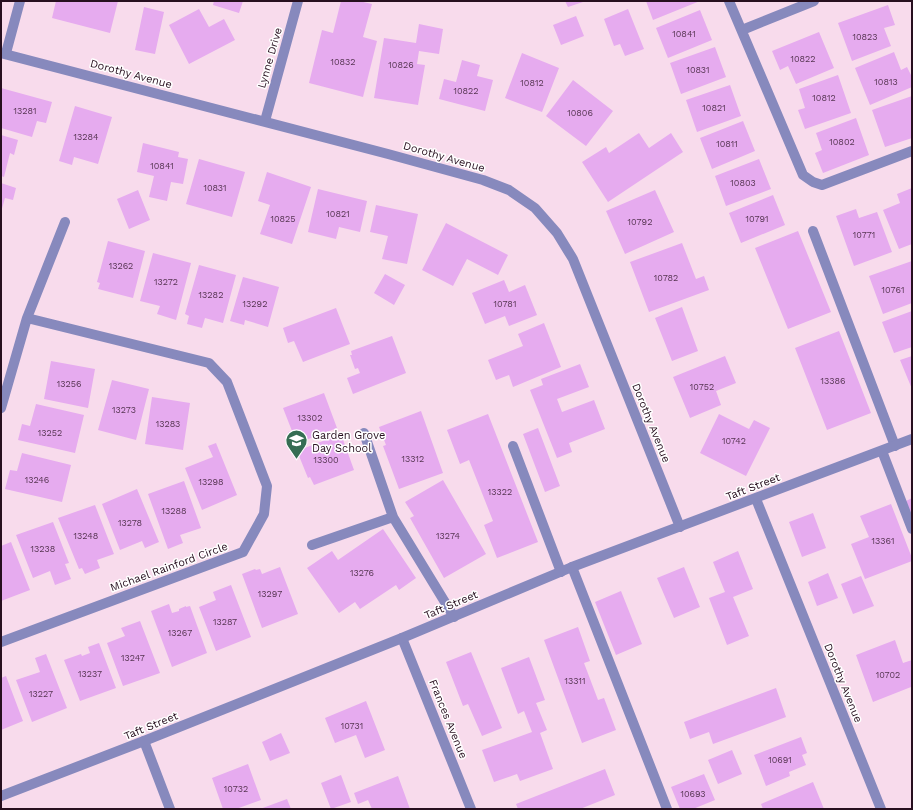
<svg xmlns="http://www.w3.org/2000/svg" width="913" height="810" font-family="'Work Sans',sans-serif">
<rect width="100%" height="100%" fill="#f8dbec"/>
<path fill="#e6abef" d="M56 1H118L110 33 52 18Z
M214 1H243L239 13 213 5Z
M341 1H359L372 4 363 37 377 41 363 97 309 83 322 30 333 33Z
M565 1H586L568 7Z
M646 1H700L653 20Z
M888 5 895 25 884 28 891 46 852 61 838 23Z
M144 7 164 12 155 54 135 50Z
M199 9 209 27 224 19 235 40 189 64 169 25Z
M628 9 644 49 625 56 620 44 614 46 604 19Z
M700 10 712 40 668 58 656 28Z
M576 16 584 36 561 45 553 25Z
M419 24 443 29 439 54 419 51 417 64 425 65 418 105 374 98 384 38 416 43Z
M819 32 834 68 796 84 788 66 780 70 772 51Z
M715 47 726 77 681 94 670 63Z
M894 52 901 70 907 67 912 77V87L870 105 855 68Z
M522 53 559 68 542 112 505 98Z
M462 60 480 65 477 76 493 80 485 111 439 99 444 79 456 82Z
M838 75 851 113 805 129 798 110 805 108 799 89Z
M573 80 613 111 586 146 546 116Z
M730 85 741 116 697 132 686 100Z
M1 88 52 102 46 123 37 121 32 137 1 128Z
M912 96V138L885 147 872 110Z
M75 106 112 117 98 164 74 157 72 165 59 161Z
M856 118 869 155 823 173 815 153 822 150 816 133Z
M743 121 755 151 712 169 700 138Z
M639 133 649 148 671 133 683 152 608 202 582 162 606 147 609 153Z
M1 135 18 140 14 155 10 153 4 177 1 176Z
M143 143 179 152 178 157 188 159 183 184 171 182 167 201 149 197 154 176 137 172Z
M199 159 245 172 232 217 186 204Z
M759 159 771 189 726 206 715 176Z
M267 172 311 187 292 244 260 234 270 205 258 201Z
M1 183 16 188 13 200 5 198 1 212Z
M912 188V244L899 249 883 210 900 203 897 194Z
M318 189 367 201 360 232 339 227 336 239 308 232Z
M138 190 150 220 129 229 117 199Z
M655 190 674 232 625 254 606 211Z
M773 195 785 225 741 243 729 213Z
M376 205 418 214 407 264 382 259 388 236 370 232Z
M856 209 859 218 877 212 892 252 854 266 836 216Z
M446 223 508 255 498 275 467 259 453 286 422 270Z
M798 231 831 312 788 329 755 248Z
M108 241 145 251 133 298 98 289 100 283 97 282Z
M682 243 696 279 704 276 709 290 649 312 630 262Z
M153 253 191 263 176 320 157 314 160 306 140 301Z
M912 261V303L883 314 869 276Z
M199 265 236 275 223 323 205 318 202 328 187 324 189 316 185 314Z
M385 274 405 285 394 305 374 293Z
M243 277 279 287 268 327 245 320 244 325 230 321Z
M504 280 509 292 525 285 537 315 509 326 505 316 485 324 472 293Z
M682 307 698 351 672 361 655 318Z
M336 308 350 344 303 362 294 341 288 343 283 328Z
M912 311V347L894 353 882 322Z
M544 323 561 367 513 387 509 375 496 380 488 360 523 346 518 334Z
M839 331 871 413 827 430 795 348Z
M392 336 406 373 353 394 347 378 360 373 358 368 355 369 350 355H352L351 351Z
M725 356 736 383 716 391 721 405 690 418 673 377Z
M912 356V389L900 360Z
M51 361 95 369 88 408 44 399Z
M580 364 589 387 557 399 562 412 594 400 605 429 569 443 572 452 557 458 530 390 543 385 541 379Z
M112 380 149 389 136 440 98 430Z
M324 393 337 428 293 445 288 432 292 431 283 408Z
M152 397 190 403 183 450 145 444Z
M36 404 84 415 75 453 18 440 22 424 30 426Z
M421 411 443 473 399 489 383 446 386 445 379 427Z
M488 414 538 542 497 558 484 525 493 521 469 460 460 464 447 430Z
M719 414 749 429 754 420 770 428 746 476 700 453Z
M538 428 560 486 545 492 523 434Z
M341 434 354 470 314 485 310 477 308 478 297 451Z
M216 443 237 495 202 510 185 468 213 457 208 446Z
M22 453 71 465 62 502 5 489 10 470 17 471Z
M443 480 486 554 444 578 410 518 414 516 405 502Z
M184 481 201 528 180 535 183 543 168 549 148 494Z
M137 489 159 542 145 548 142 541 120 550 102 504Z
M912 498V516L906 501Z
M891 504 912 558V561L865 579 851 544 869 537 860 516Z
M95 505 114 554 97 560 100 568 85 574 82 568 79 569 58 518Z
M813 513 826 548 802 557 789 522Z
M53 522 69 563 65 564 71 579 55 585 50 571 33 578 16 535Z
M383 529 416 578 399 590 396 585 360 609 355 602 339 613 307 568 332 551 338 560Z
M11 542 30 590 1 601V546Z
M738 551 753 589 733 597 749 636 727 645 709 598 725 592 713 562Z
M280 567 298 614 262 628 242 574 255 569 256 570 260 569 262 574Z
M684 567 700 607 674 618 657 578Z
M828 573 838 598 817 606 808 582Z
M861 576 874 606 853 614 841 584Z
M231 585 251 637 216 651 199 607 216 600 213 592Z
M621 591 642 644 616 655 595 602Z
M169 604 172 613 179 611V609L186 606V607L190 606 207 653 172 667 151 611Z
M140 621 160 673 123 686 107 643 125 636 121 628Z
M578 627 590 661 584 663 598 700 604 698 616 730 582 743 544 640Z
M895 640 903 663 912 660V690L911 687 873 702 856 655Z
M99 643 116 688 80 701 64 660 81 654 82 656 90 653 88 647Z
M471 652 502 728 482 736 468 704 463 706 446 662Z
M46 654 67 708 32 722 16 680 40 672 35 658Z
M529 657 545 700 536 703 547 730 540 733 553 769 520 781 517 774 494 782 482 750 532 732 524 711 518 714 501 668Z
M6 676 23 721 1 730V678Z
M776 688 786 717 713 744 709 732 690 739 684 722Z
M366 701 385 750 365 758 356 735 335 743 325 718Z
M281 733 290 753 270 761 262 742Z
M801 737 807 753 802 755 806 765 789 772 790 776 766 786 754 755Z
M732 750 742 774 718 784 708 760Z
M248 764 261 800 236 809H223L212 778Z
M605 769 615 795 580 809H518L516 804Z
M704 774 715 800 693 809H680L671 787Z
M341 775 351 802 331 809 321 783Z
M398 776 410 809H372L368 800 358 804 354 793Z
M813 782 824 809H763L761 804Z
M287 799 291 809H260Z"/>
<g fill="none" stroke-linecap="round" stroke-linejoin="round">
<path stroke="#8789bd" stroke-width="10" d="M813 231 895 446
M364 433 393 517 454 617
M513 446 561 572
M882 451 912 529
M312 545 393 517
M572 567 667 809"/>
<path stroke="#8789bd" stroke-width="10" d="M729 1 803 175 813 182 822 185 912 151
M742 30 814 1
M1 53 388 154 483 180 509 190 535 208 557 233 573 259 680 527
M6 53 20 1
M265 121 298 1
M1 408 27 318 65 222
M756 499 881 809
M402 638 471 809
M1 642 243 552 264 514 267 486 227 382 209 363 27 318
M144 741 170 809"/>
<path stroke="#8789bd" stroke-width="10" d="M1 796 144 741 402 638 572 567 912 439"/>
</g>
<defs>
<symbol id="school-pin" viewBox="-11 -11 22 30"><path d="M0 17L-7.5 6A9.5 9.5 0 1 1 7.5 6Z" fill="#356d53" stroke="#fff"/><path d="M0-5L7-2L0 1L-7-2ZM-4 1L0 2.5L4 1V4Q0 6-4 4Z" fill="#fff"/></symbol>
</defs>
<g fill-rule="evenodd">
<use href="#school-pin" x="284" y="428" width="25" height="34"/>
</g>
<g text-anchor="middle" dominant-baseline="central" stroke-width="3" stroke-linejoin="round" paint-order="stroke">
<g font-size="9" fill="#573653">
<text x="684" y="34">10841</text>
<text x="865" y="37">10823</text>
<text x="803" y="59">10822</text>
<text x="343" y="62">10832</text>
<text x="401" y="65">10826</text>
<text x="698" y="70">10831</text>
<text x="886" y="82">10813</text>
<text x="532" y="83">10812</text>
<text x="466" y="91">10822</text>
<text x="824" y="98">10812</text>
<text x="714" y="108">10821</text>
<text x="25" y="111">13281</text>
<text x="580" y="113">10806</text>
<text x="86" y="137">13284</text>
<text x="842" y="142">10802</text>
<text x="727" y="144">10811</text>
<text x="162" y="166">10841</text>
<text x="743" y="183">10803</text>
<text x="215" y="188">10831</text>
<text x="338" y="214">10821</text>
<text x="283" y="219">10825</text>
<text x="757" y="219">10791</text>
<text x="640" y="222">10792</text>
<text x="864" y="235">10771</text>
<text x="121" y="266">13262</text>
<text x="666" y="278">10782</text>
<text x="166" y="282">13272</text>
<text x="893" y="290">10761</text>
<text x="211" y="295">13282</text>
<text x="255" y="304">13292</text>
<text x="505" y="304">10781</text>
<text x="833" y="381">13386</text>
<text x="69" y="384">13256</text>
<text x="702" y="387">10752</text>
<text x="124" y="410">13273</text>
<text x="310" y="418">13302</text>
<text x="168" y="424">13283</text>
<text x="50" y="433">13252</text>
<text x="734" y="441">10742</text>
<text x="413" y="459">13312</text>
<text x="326" y="460">13300</text>
<text x="37" y="480">13246</text>
<text x="211" y="482">13298</text>
<text x="500" y="492">13322</text>
<text x="174" y="511">13288</text>
<text x="130" y="523">13278</text>
<text x="86" y="536">13248</text>
<text x="448" y="536">13274</text>
<text x="883" y="541">13361</text>
<text x="43" y="549">13238</text>
<text x="362" y="573">13276</text>
<text x="270" y="594">13297</text>
<text x="225" y="622">13287</text>
<text x="180" y="633">13267</text>
<text x="133" y="658">13247</text>
<text x="90" y="674">13237</text>
<text x="888" y="675">10702</text>
<text x="575" y="681">13311</text>
<text x="41" y="694">13227</text>
<text x="352" y="726">10731</text>
<text x="780" y="760">10691</text>
<text x="236" y="789">10732</text>
<text x="693" y="794">10693</text>
</g>
<g font-size="11" fill="#270f1f" stroke="#fff">
<text transform="translate(270 58) rotate(-74)">Lynne Drive</text>
<text transform="translate(131 74) rotate(15)">Dorothy Avenue</text>
<text transform="translate(444 157) rotate(16)">Dorothy Avenue</text>
<text transform="translate(651 423) rotate(68)">Dorothy Avenue</text>
<text transform="translate(753 487) rotate(-21)">Taft Street</text>
<text transform="translate(169 567) rotate(-20)">Michael Rainford Circle</text>
<text transform="translate(451 605) rotate(-23)">Taft Street</text>
<text transform="translate(843 683) rotate(68)">Dorothy Avenue</text>
<text transform="translate(448 719) rotate(68)">Frances Avenue</text>
<text transform="translate(151 726) rotate(-22)">Taft Street</text>
</g>
<g font-size="11" fill="#270f1f" stroke="#fff" text-anchor="start">
<text x="312" y="435">Garden Grove<tspan x="312" dy="13">Day School</tspan></text>
</g>
</g>
<rect width="913" height="810" fill="none" stroke="#270f1f" stroke-width="4"/>
</svg>
